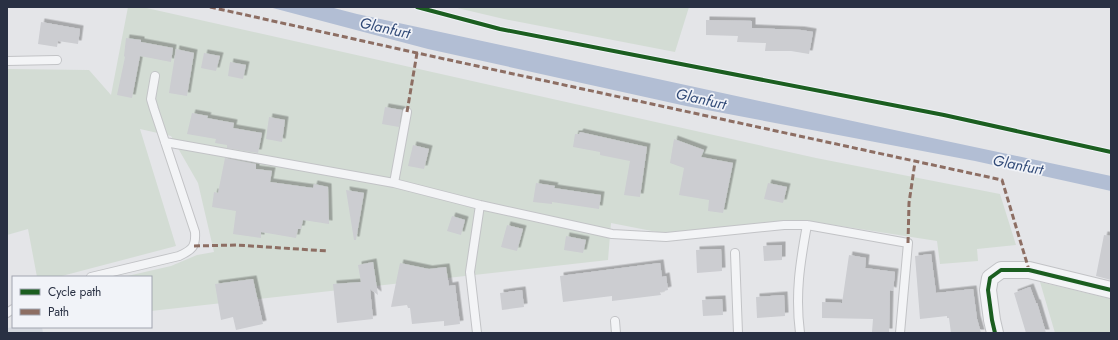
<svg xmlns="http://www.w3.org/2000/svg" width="1118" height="340" font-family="Jost,sans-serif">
<defs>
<filter id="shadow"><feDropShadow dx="3.5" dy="-3.5" stdDeviation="0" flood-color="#0004"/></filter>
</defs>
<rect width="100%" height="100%" fill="#e4e5e8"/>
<path fill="#d5d8df" d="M16 327H42L43 333H7V328Z"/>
<path fill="#d3dcd4" d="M128 7H142L816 158 1000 194 1016 245 977 249 978 261 940 264 937 241 802 220 662 233 611 223 608 260 151 311V277H123L171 266 197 255 214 252 198 183 171 136 140 129 176 246 58 277H37L28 229 7 235V69L89 70 111 95Z
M453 7H689L675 52 504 19Z
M1040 282 1111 299V333H1055Z"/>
<path fill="#b2bed4" d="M269 7H330L357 14 885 128 1111 176V191L975 161 686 106 428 49Z"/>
<path fill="#cccdd1" filter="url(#shadow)" d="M706 20 752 21V28L801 30 813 32 809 54 791 51H765L766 43 737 42 738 36 706 35Z
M41 22 80 29 78 44 58 41 57 47 38 44Z
M126 38 141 40V42L173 48 171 62 140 56 132 98 117 95 125 57 124 56Z
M176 49 194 53 187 96 169 93Z
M204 53 220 56 216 71 201 68Z
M230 62 246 65 243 79 228 76Z
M385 107 402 110 399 127 382 124Z
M192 113 208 116 207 118 234 123 233 128 262 133 258 153 227 148V145L215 143 216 139 187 134Z
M269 117 285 120 282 142 266 139Z
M580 132 647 147 640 197 624 195 630 161 600 155V152L573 147 575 134H579Z
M674 139 704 150 701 157 733 163 723 213 708 211 709 200 679 195 684 168 670 163Z
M413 145 429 149 424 169 408 166Z
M225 158 256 164V169L272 171 270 182 313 188 314 184 328 187 329 224 303 220 301 229H298L296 238 261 232V238L233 234 236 211 212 207 214 192 218 193Z
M536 183 555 186 554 188 601 195 599 209 552 202V204L533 202Z
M768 183 787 187 783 203 764 199Z
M346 190 364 193 356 240H354Z
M452 216 465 220 461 235 447 231Z
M507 225 523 229 517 251 501 247Z
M1104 235 1111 236V280L1096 276Z
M566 236 586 240 583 253 564 250Z
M782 245V260L764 261 763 246Z
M721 249 722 271 697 273 696 250Z
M931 254 936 293 973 289 977 319 981 333H951L949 318H947V316L920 319 915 256Z
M849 255 866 258 865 268 895 272 893 291 890 290 889 332H872L873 319 822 318V302L842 303Z
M373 262 378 295 370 289 373 319 337 323 333 284 361 282 358 265Z
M400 263 429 269 446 267 449 286 455 285 460 324 444 326V321L412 324 410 308H408L407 305 391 307Z
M660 263 662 277 666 276 668 290 660 292 661 295 612 301V296L563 302 560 276Z
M253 279 263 324 236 330 233 317 221 320 215 284Z
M1030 287 1036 303H1037L1046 333H1026L1014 293Z
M522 290 524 307 502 310 500 293Z
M784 295 785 316 757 318 756 297Z
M722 299 723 315 703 316 702 300Z"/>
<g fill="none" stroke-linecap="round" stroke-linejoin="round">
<defs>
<path id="lane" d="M7 61 57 60
M165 142 394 183 480 205 612 234 666 237 784 225H807L908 243 900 333
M394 183 407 112
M735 253 738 333
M91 277 179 256C192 250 196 247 195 232L154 109 151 99 155 76
M7 313 13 309
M615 321 616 333
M477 333 470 272 480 205
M800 333C795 294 800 263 807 225"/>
<path id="street" d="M995 333 992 320 988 290 990 278 1001 270H1029L1111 290"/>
</defs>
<use href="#lane" stroke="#c2c3c6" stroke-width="10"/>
<use href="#street" stroke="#c2c3c6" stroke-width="18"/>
<use href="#lane" stroke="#f3f4f6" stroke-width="8"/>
<use href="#street" stroke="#f3f4f6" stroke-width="16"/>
<path stroke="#8d6e63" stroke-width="3" stroke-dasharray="6 3" stroke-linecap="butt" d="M210 7 417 53 1002 180 1029 270
M407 112 417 53
M908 243 909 203 915 162
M194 246 236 245 328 251"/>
<defs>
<path id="cycleway" d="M417 7 500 29 944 115 1111 152
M995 333 992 320 988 290 990 278 1001 270H1029L1111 290"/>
</defs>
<use href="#cycleway" stroke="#f1f3f8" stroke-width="6"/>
<use href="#cycleway" stroke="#1b5e20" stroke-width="4"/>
</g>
<g text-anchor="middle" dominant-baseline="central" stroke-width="3.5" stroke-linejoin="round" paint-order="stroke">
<g font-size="15" font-style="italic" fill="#324b78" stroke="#f1f3f8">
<text transform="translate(385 28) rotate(13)">Glanfurt</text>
<text transform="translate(701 99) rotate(13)">Glanfurt</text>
<text transform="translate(1018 165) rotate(11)">Glanfurt</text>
</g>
</g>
<rect width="1118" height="340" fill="none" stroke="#293043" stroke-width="16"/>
<rect x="12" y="276" width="140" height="52" fill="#f1f3f8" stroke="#a1a5b0"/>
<rect x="20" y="289" width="20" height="6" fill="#1b5e20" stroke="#a1a5b0"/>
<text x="48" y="296" font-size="12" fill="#293043">Cycle path</text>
<rect x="20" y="309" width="20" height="6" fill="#8d6e63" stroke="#a1a5b0"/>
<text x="48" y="316" font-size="12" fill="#293043">Path</text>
</svg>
